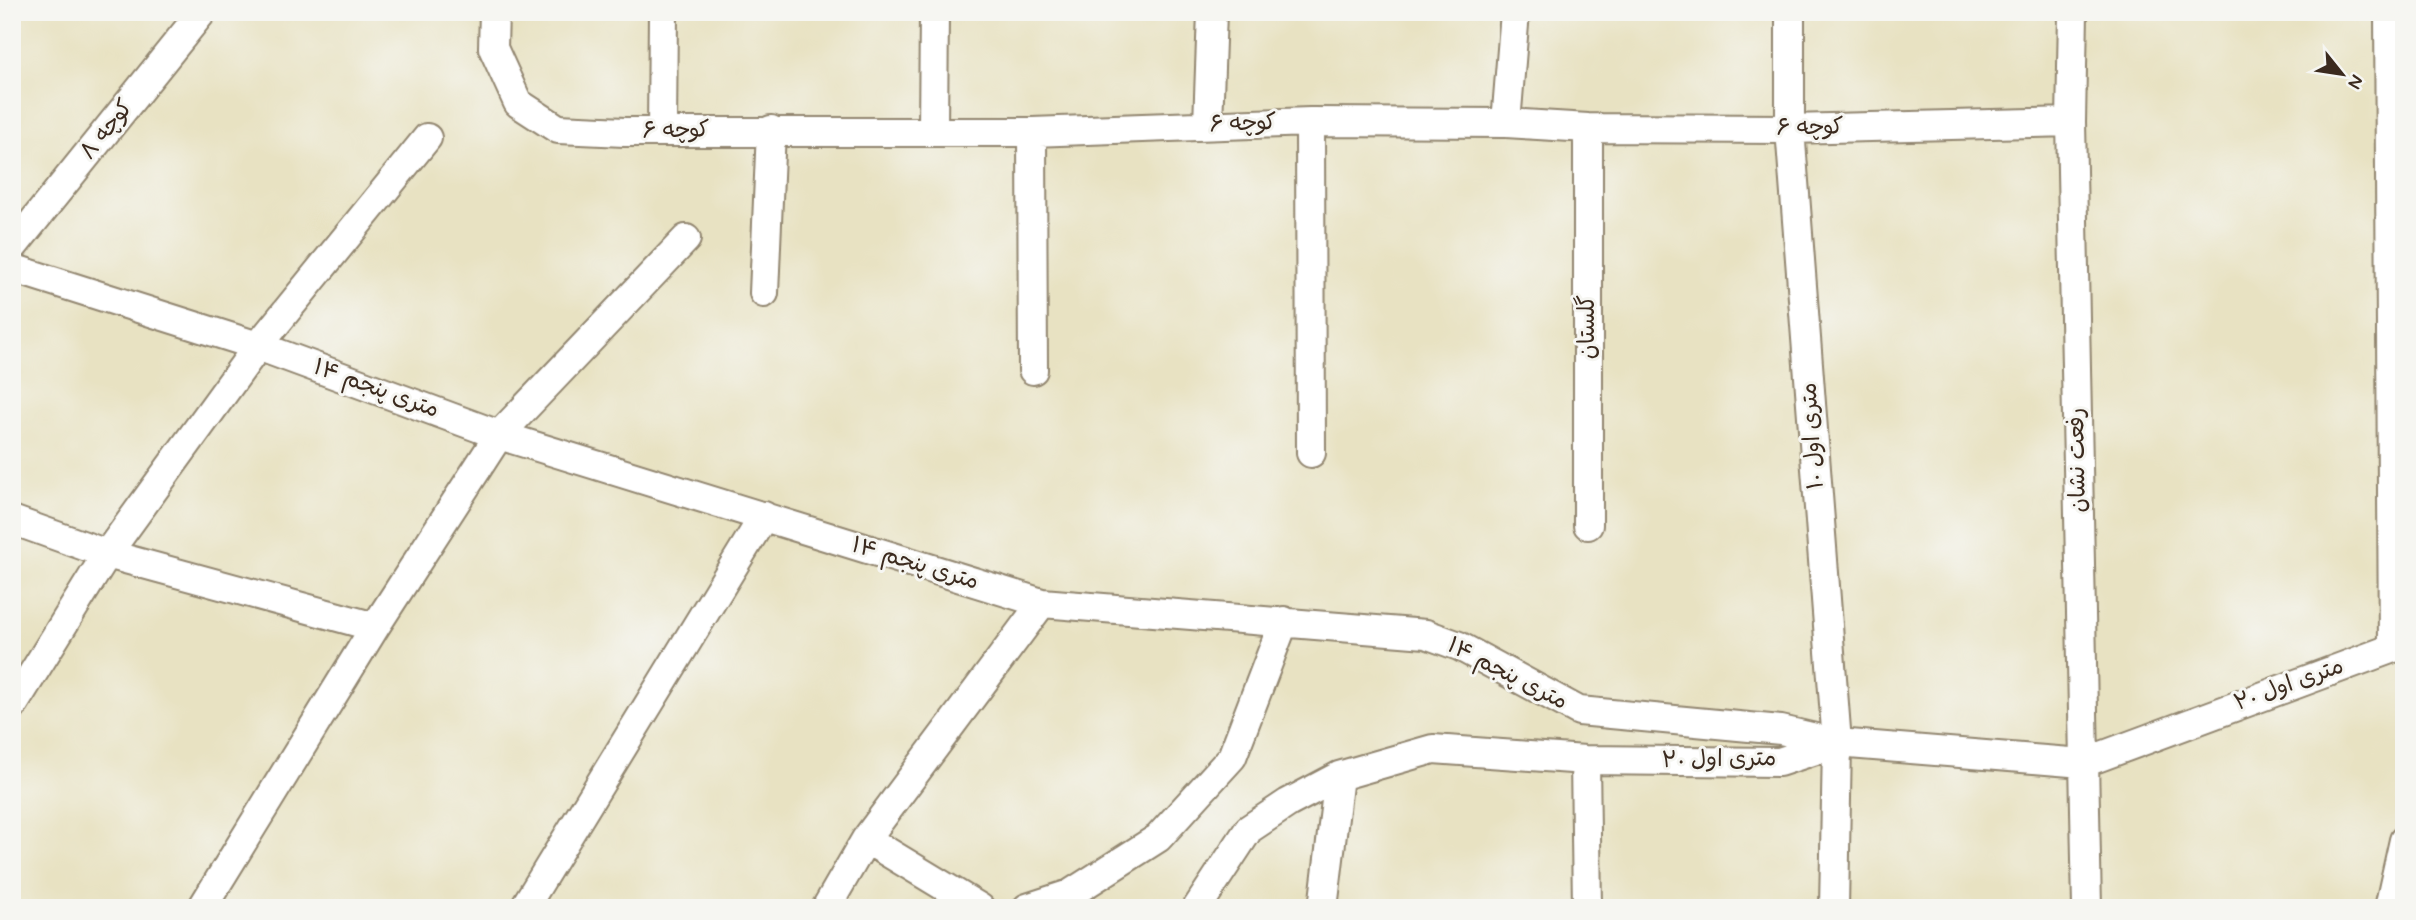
<svg xmlns="http://www.w3.org/2000/svg" width="2416" height="920" font-family="Mynerve,'Playpen Sans Arabic',sans-serif">
<rect width="100%" height="100%" fill="#f6f6f2"/>
<filter id="ink" filterUnits="userSpaceOnUse"><feTurbulence type="fractalNoise" baseFrequency=".0143" numOctaves="2"/><feDisplacementMap in="SourceGraphic" scale="14" xChannelSelector="R" yChannelSelector="G"/><feConvolveMatrix kernelMatrix="1 2 1 2 8 2 1 2 1" color-interpolation-filters="sRGB"/></filter>
<filter id="wash" filterUnits="userSpaceOnUse"><feTurbulence type="fractalNoise" baseFrequency=".00686" numOctaves="4" result="noise"/><feDisplacementMap in="SourceGraphic" scale="28" xChannelSelector="R" yChannelSelector="G"/><feGaussianBlur stdDeviation="1.57" result="paint"/><feColorMatrix in="noise" values="0 0 0 0 0 0 0 0 0 0 0 0 0 0 0 0 0 1.4 0 .05"/><feComposite in="paint" operator="in"/></filter>
<g filter="url(#wash)">
<rect width="100%" height="100%" fill="#e8e2c2"/>
</g>
<g filter="url(#ink)">
<g fill="none" stroke-linecap="round" stroke-linejoin="round">
<defs>
<path id="street" d="M494 12 493 48 518 103 558 129 625 132H1032L1310 122 1506 123 1588 128 1790 129 2071 122
M1790 12V129L1837 743 1834 908
M2073 12 2071 122 2087 908
M2389 12 2393 648
M1310 122 1311 453
M1506 123 1515 12
M1208 124 1212 12
M1588 128V525
M933 130 934 12
M662 132 663 12
M1032 132 1033 370
M12 248 202 12
M12 268 258 346 499 435 1042 603 1426 634 1459 646 1579 711 1781 730 1837 743
M764 293 771 130
M12 520 107 554 375 627
M12 707 107 554 258 346 427 138
M1585 760 1587 908
M866 839 980 908
M202 908 375 627 499 435 686 239
M524 908 764 516
M826 908 866 839 1042 603
M1027 908 1070 894 1158 838 1232 757 1284 621
M1197 908 1249 829 1288 803 1339 776 1433 749 1585 760 1779 762 1837 743 2083 763 2404 644
M1323 908 1339 776
M2389 908 2404 840"/>
</defs>
<use href="#street" stroke="#928670" stroke-width="32"/>
<use href="#street" stroke="#fff" stroke-width="28"/>
</g>
</g>
<g text-anchor="middle" dominant-baseline="central" stroke-width="6" stroke-linejoin="round" paint-order="stroke">
<g font-size="23" fill="#3b2a1e" stroke="#f6f6f2">
<text transform="translate(1243 124) rotate(-2)">کوچه ۶</text>
<text transform="translate(1810 128) rotate(-1)">کوچه ۶</text>
<text transform="translate(107 130) rotate(-51)">کوچه ۸</text>
<text transform="translate(676 131) rotate(-1)">کوچه ۶</text>
<text transform="translate(1588 327) rotate(-90)">گلستان</text>
<text transform="translate(376 389) rotate(20)">۱۴ متری پنجم</text>
<text transform="translate(1813 436) rotate(-94)">۱۰ متری اول</text>
<text transform="translate(2078 460) rotate(-91)">رفعت نشان</text>
<text transform="translate(915 564) rotate(17)">۱۴ متری پنجم</text>
<text transform="translate(1507 674) rotate(27)">۱۴ متری پنجم</text>
<text transform="translate(2289 685) rotate(-20)">۲۰ متری اول</text>
<text transform="translate(1719 760) rotate(-1)">۲۰ متری اول</text>
</g>
</g>
<rect width="2416" height="920" fill="none" stroke="#f6f6f2" stroke-width="42"/>
<g transform="translate(2342 74) rotate(120)" stroke="#f6f6f2" stroke-width="5" paint-order="stroke">
<path d="M0-5L12 26L0 18L-12 26Z" fill="#3b2a1e"/>
<text y="-10" font-size="19" font-weight="bold" text-anchor="middle" fill="#3b2a1e">N</text>
</g>
</svg>
